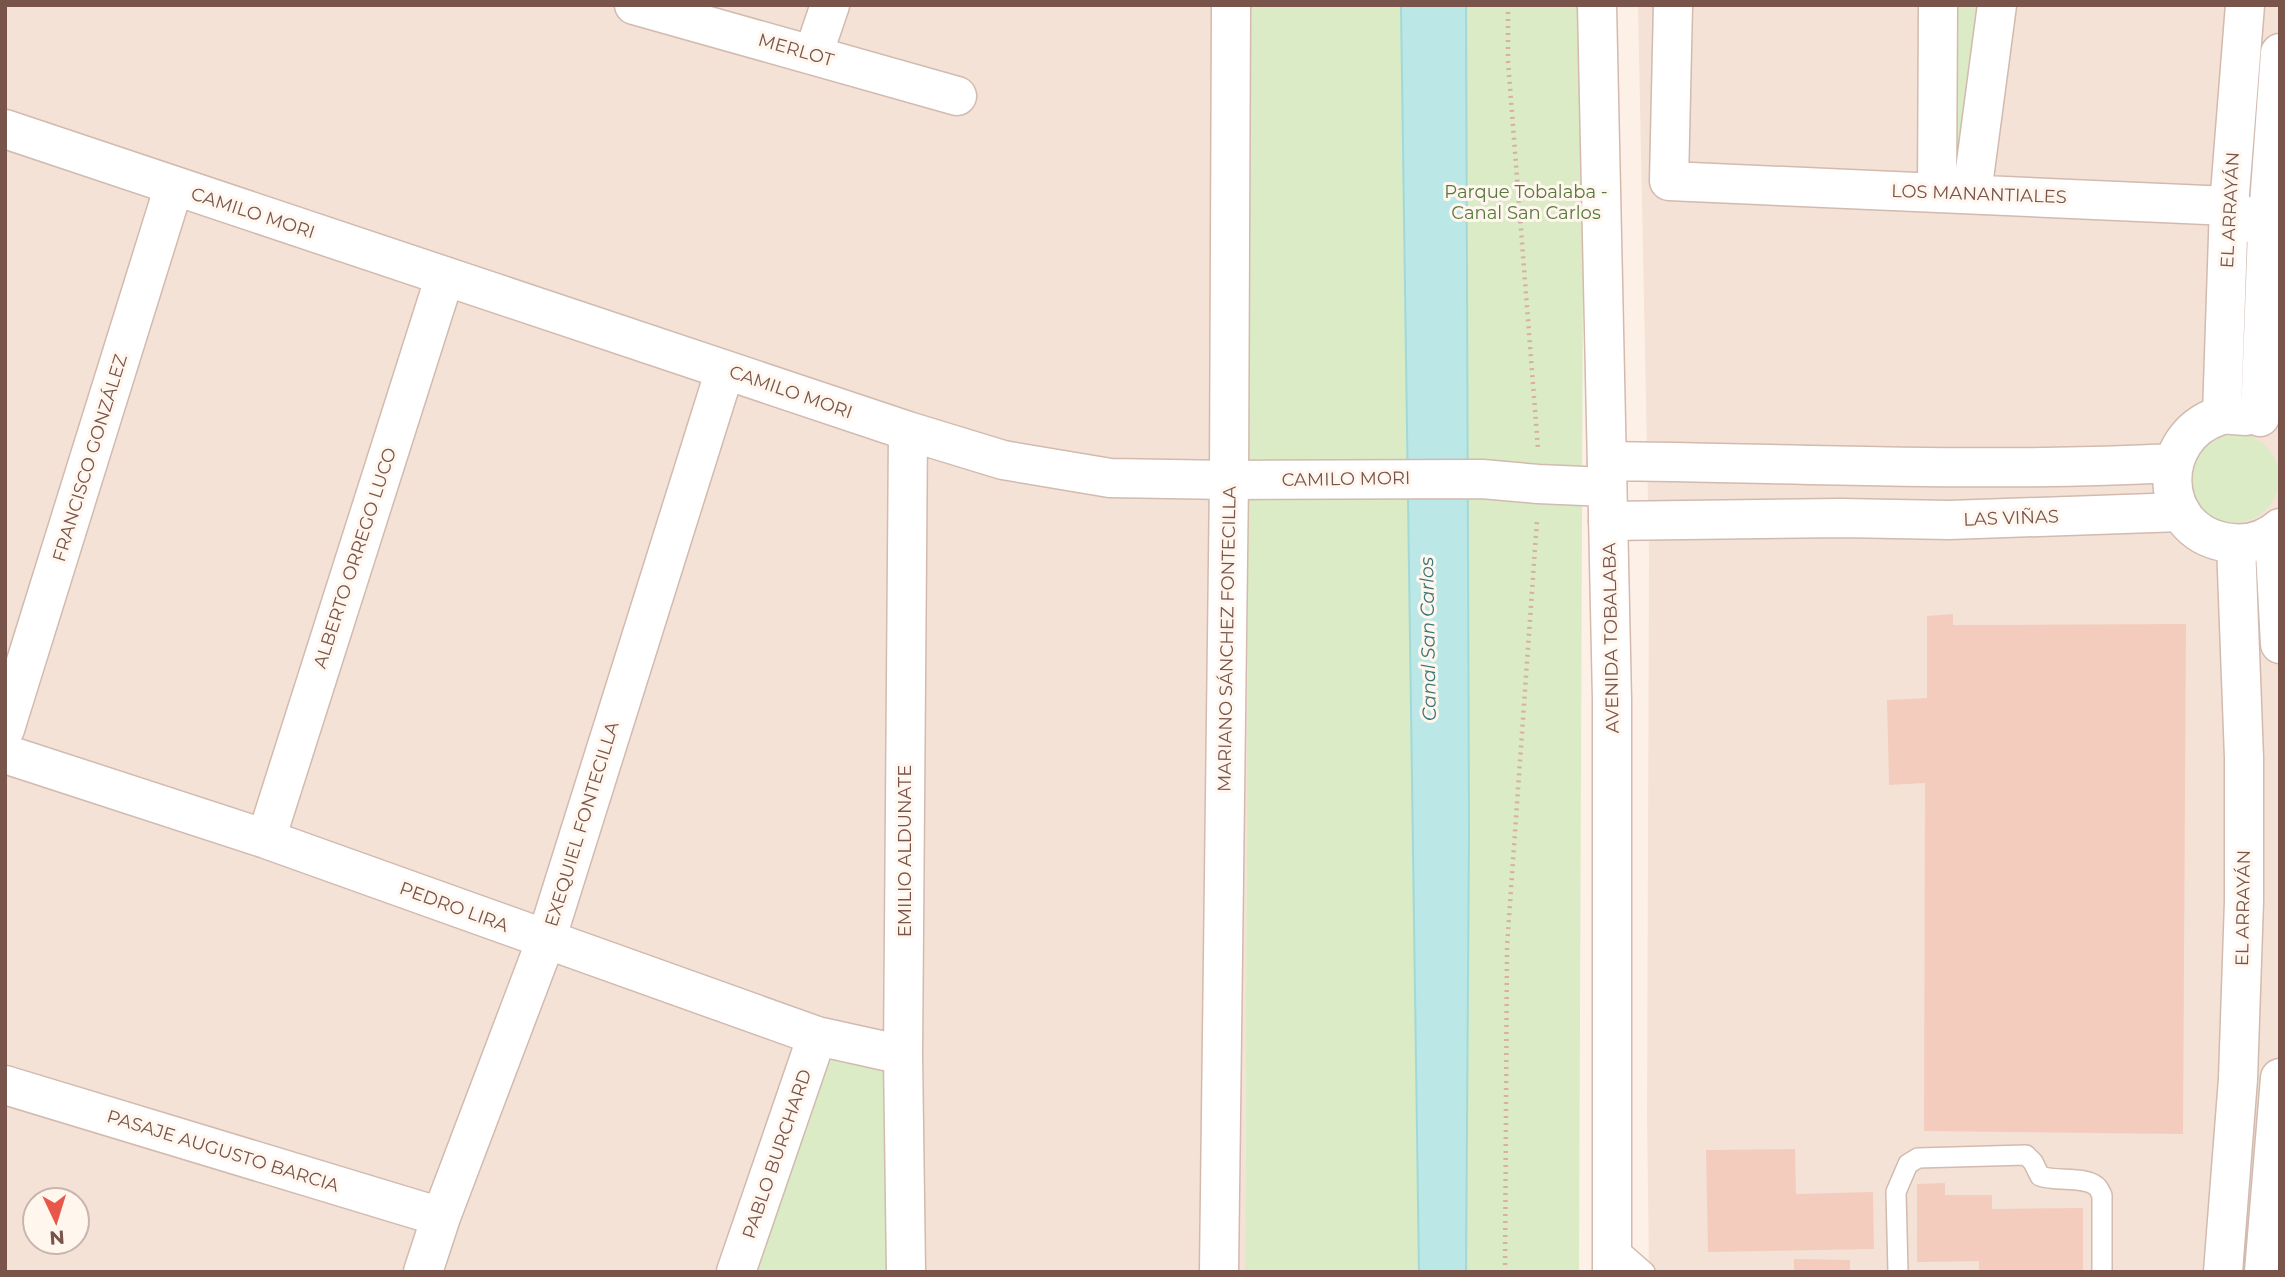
<svg xmlns="http://www.w3.org/2000/svg" width="2285" height="1277" font-family="Montserrat,sans-serif">
<rect width="100%" height="100%" fill="#fdf1e7"/>
<path fill="#f5e2d6" fill-rule="evenodd" d="M5 5H1246L1248 502 1245 1272H5ZM35 1200H77V1242H35Z
M1638 5H2280V1272H1649L1647 1117 1649 553Z"/>
<path fill="#daebc5" d="M1246 5H1401L1419 1272H1245L1248 502Z
M1466 5H1584L1579 1272H1466L1469 833Z
M1957 5H1978L1956 174Z
M2189 478a45 45 0 1 1 90 0a45 45 0 1 1-90 0Z
M817 1036 903 1055 906 1272H736Z"/>
<path fill="#bbe7e7" stroke="#a1d9d9" stroke-width="2" d="M1401 5H1466L1469 833 1466 1272H1419Z"/>
<path fill="#f3ccbe" d="M1953 614V625L2186 624 2183 1134 1924 1131 1925 783 1889 785 1887 700 1927 698V616Z
M1795 1149 1796 1194 1873 1192 1874 1249 1708 1252 1706 1150Z
M1945 1183V1195H1992V1209L2083 1208V1272H1979V1261L1917 1262V1184Z
M1794 1259 1850 1260V1272H1794Z"/>
<g fill="none" stroke-linecap="round" stroke-linejoin="round">
<defs>
<path id="lane" d="M1613 1244 1645 1272
M1898 1272 1896 1192 1908 1164 1918 1158 2026 1155 2033 1162 2040 1176C2056 1182 2084 1176 2096 1186 2099 1188 2100 1192 2102 1195V1272"/>
<path id="street" d="M634 5 957 96
M1673 5 1669 181 2229 206 2267 232 2280 234
M813 55 830 5
M5 129 908 431 1003 460 1110 478 1229 480 1482 479 1538 484 1607 487
M1937 192 1938 5
M1972 193 1997 5
M2222 415 2229 206 2245 5
M2246 416C2237 416 2227 413 2219 416 2155 437 2157 529 2224 542 2244 546 2264 542 2280 528
M2260 417 2267 232 2280 53
M1607 461C1796 463 1985 473 2173 463
M1608 521 1841 518 1949 520 2181 512
M2274 533 2280 644
M5 729 174 186
M5 754 266 839 817 1036 903 1055
M266 839 445 276
M5 1085 441 1217
M423 1272 441 1217 546 940 725 370
M736 1272 817 1036
M906 1272 903 1055 908 431
M2223 1272 2238 1079 2244 901V758L2236 544
M2264 1272 2280 1078"/>
<path id="secondary" d="M1597 5 1612 700V1272
M1219 1272 1229 480 1231 5"/>
</defs>
<use href="#lane" stroke="#d2baaf" stroke-width="22"/>
<use href="#street" stroke="#d2baaf" stroke-width="41"/>
<use href="#secondary" stroke="#d5b9ad" stroke-width="41"/>
<path stroke="#d8afa1" stroke-width="4.5" stroke-dasharray="2 5" stroke-linecap="butt" d="M1508 5V61L1538 449
M1505 1272 1507 946 1537 520"/>
<use href="#lane" stroke="#fff" stroke-width="19"/>
<use href="#street" stroke="#fff" stroke-width="38"/>
<use href="#secondary" stroke="#fff" stroke-width="38"/>
</g>
<g text-anchor="middle" dominant-baseline="central" stroke-width="6" stroke-linejoin="round" paint-order="stroke">
<g font-size="18" fill="#78544b" stroke="#fff6ee">
<text transform="translate(796 50) rotate(16)">MERLOT</text>
<text transform="translate(1979 194) rotate(2)">LOS MANANTIALES</text>
<text transform="translate(2230 210) rotate(-87)">EL ARRAYÁN</text>
<text transform="translate(253 213) rotate(18)">CAMILO MORI</text>
<text transform="translate(791 392) rotate(19)">CAMILO MORI</text>
<text transform="translate(90 458) rotate(-73)">FRANCISCO GONZÁLEZ</text>
<text transform="translate(1346 479) rotate(-1)">CAMILO MORI</text>
<text transform="translate(2011 518) rotate(-2)">LAS VIÑAS</text>
<text transform="translate(355 558) rotate(-72)">ALBERTO ORREGO LUCO</text>
<text transform="translate(1611 638) rotate(-91)">AVENIDA TOBALABA</text>
<text transform="translate(1227 639) rotate(-89)">MARIANO SÁNCHEZ FONTECILLA</text>
<text transform="translate(582 824) rotate(-73)">EXEQUIEL FONTECILLA</text>
<text transform="translate(905 851) rotate(-90)">EMILIO ALDUNATE</text>
<text transform="translate(454 907) rotate(20)">PEDRO LIRA</text>
<text transform="translate(2243 908) rotate(-89)">EL ARRAYÁN</text>
<text transform="translate(223 1151) rotate(17)">PASAJE AUGUSTO BARCIA</text>
<text transform="translate(777 1154) rotate(-71)">PABLO BURCHARD</text>
</g>
<g font-size="18" fill="#58783f" stroke="#fff6ee">
<text x="1526" y="192">Parque Tobalaba -<tspan x="1526" dy="21">Canal San Carlos</tspan></text>
</g>
<g font-size="19" font-style="italic" fill="#3a7476" stroke="#fff6ee">
<text transform="translate(1428 639) rotate(-91)">Canal San Carlos</text>
</g>
</g>
<rect width="2285" height="1277" fill="none" stroke="#78544b" stroke-width="14"/>
<g transform="translate(56 1221) rotate(176)"><circle r="33" fill="#fff6ee" stroke="#c9b5ad" stroke-width="2"/>
<path d="M0-5L12 26L0 18L-12 26Z" fill="#e9574b"/>
<text y="-10" font-size="19" font-weight="bold" text-anchor="middle" fill="#78544b">N</text>
</g>
</svg>
